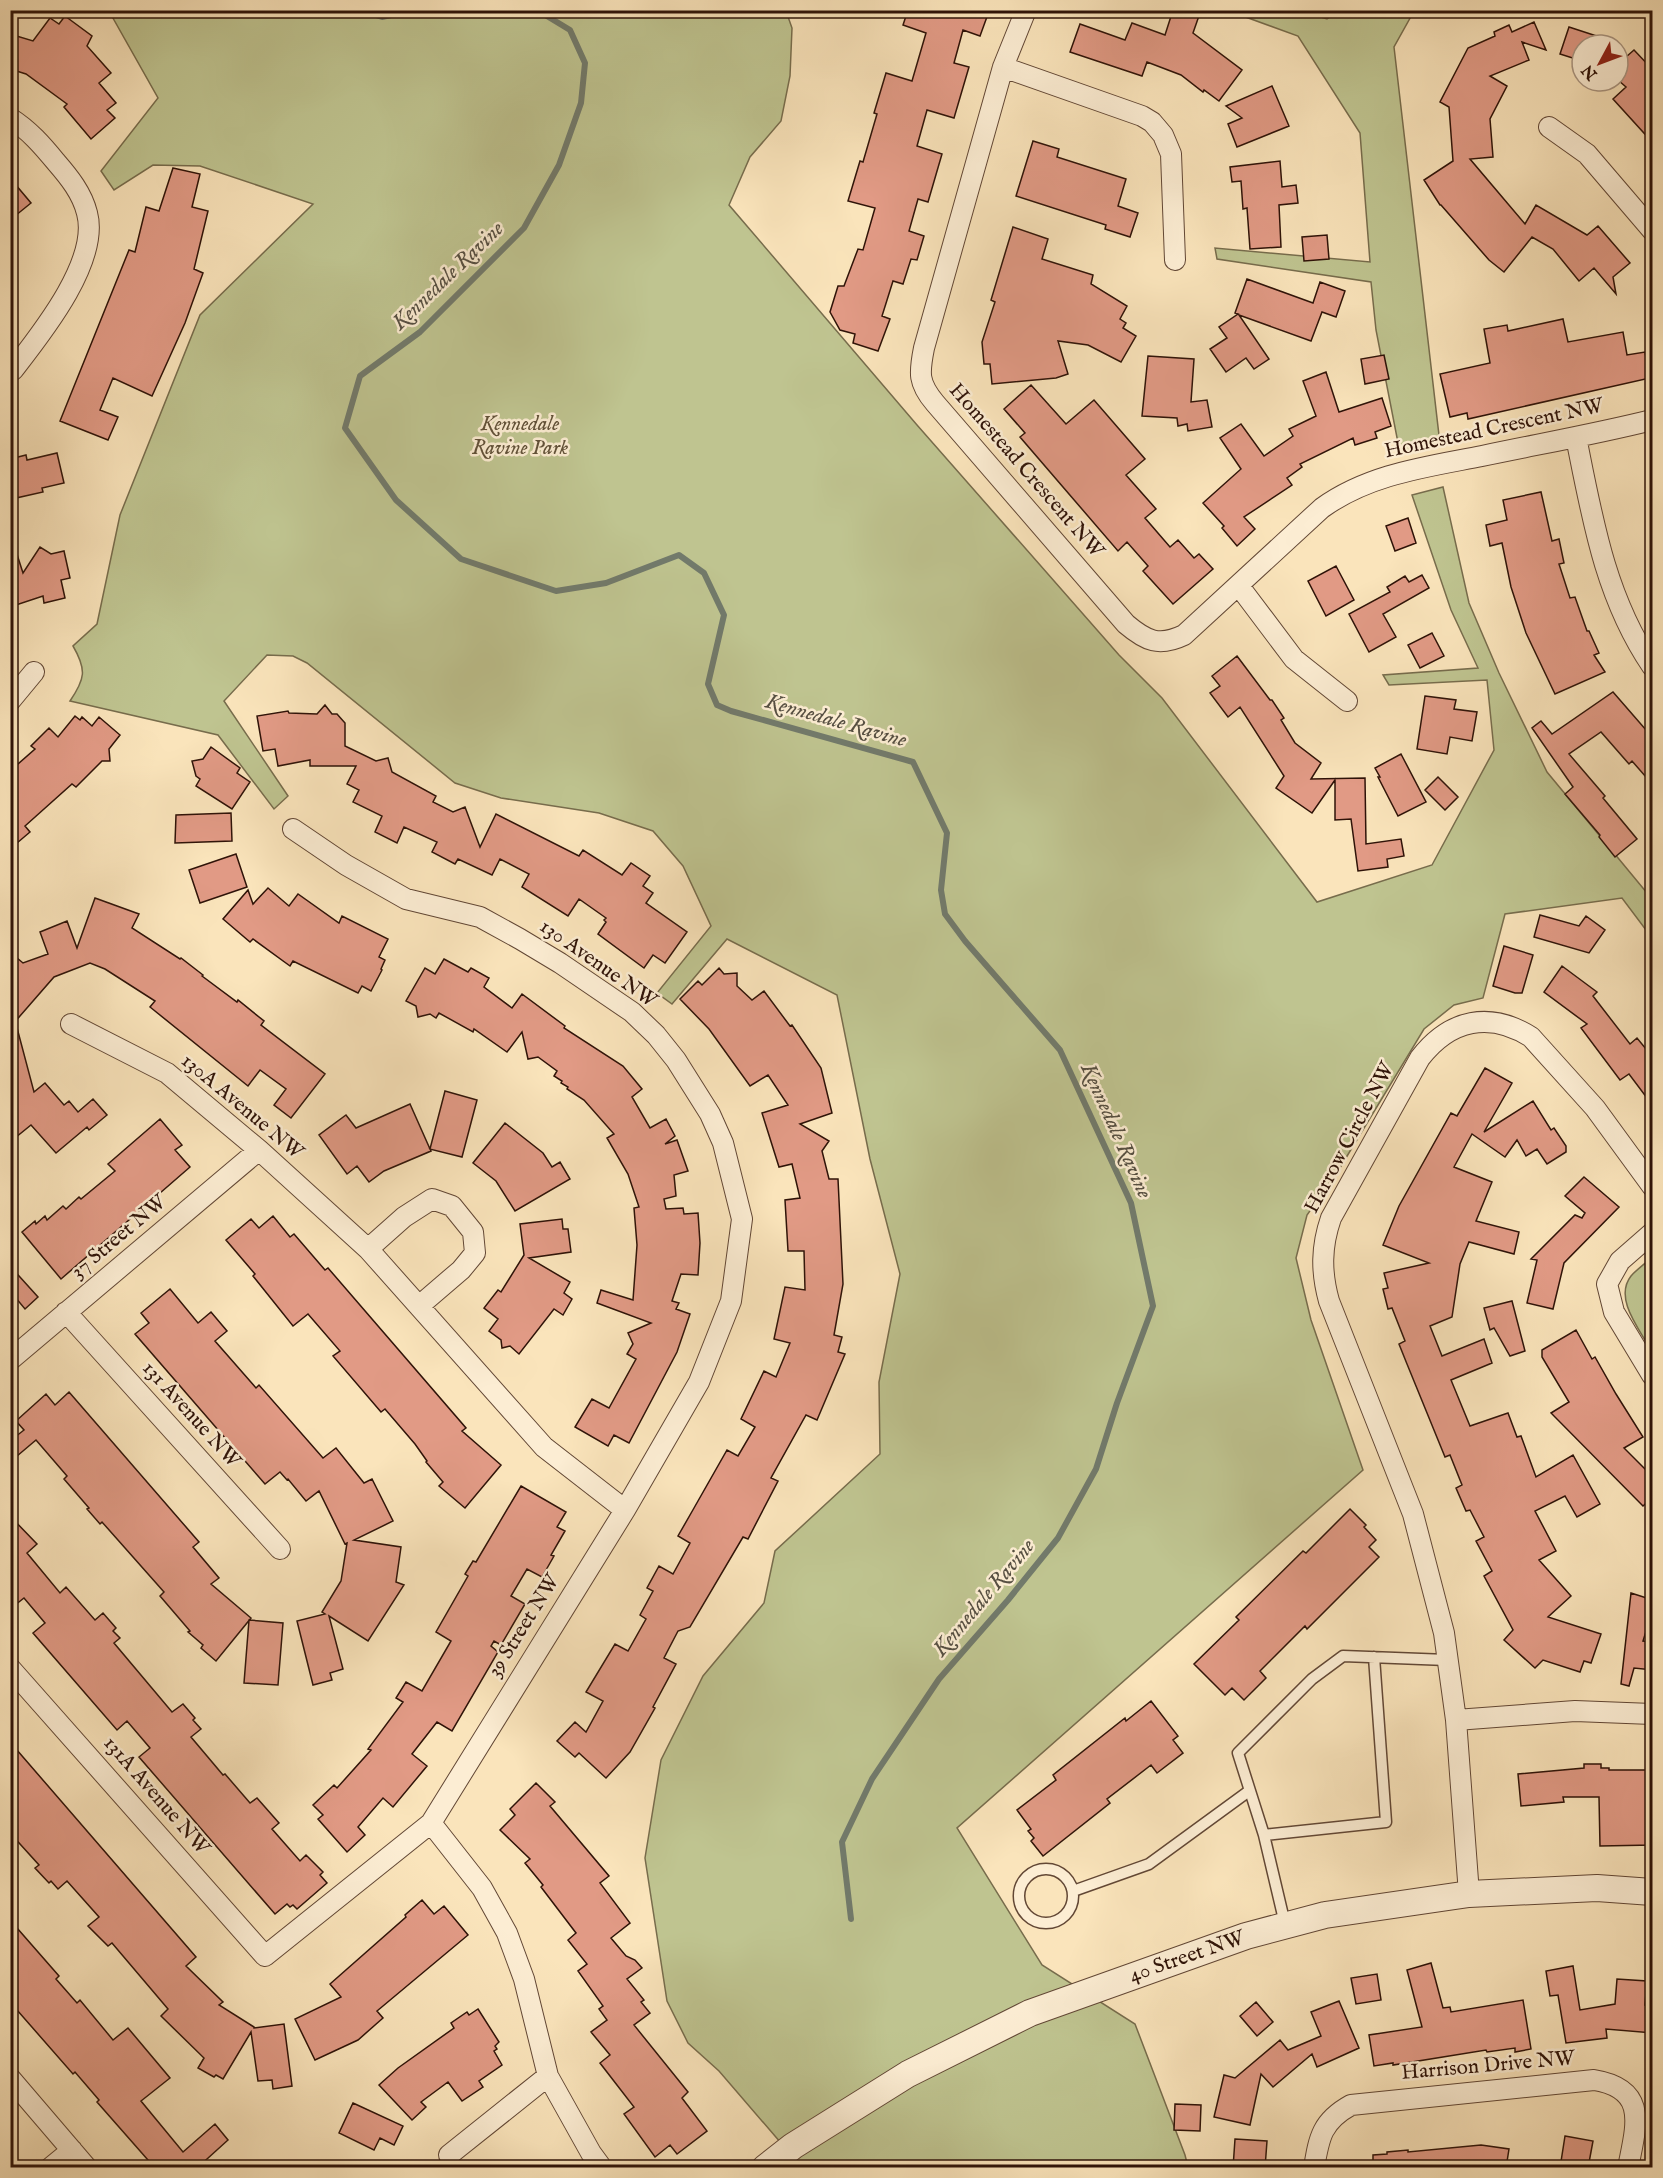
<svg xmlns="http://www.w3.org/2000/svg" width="1663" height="2178" font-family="'IM FELL English',serif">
<rect width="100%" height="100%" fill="#fae4bb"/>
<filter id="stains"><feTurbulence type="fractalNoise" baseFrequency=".00333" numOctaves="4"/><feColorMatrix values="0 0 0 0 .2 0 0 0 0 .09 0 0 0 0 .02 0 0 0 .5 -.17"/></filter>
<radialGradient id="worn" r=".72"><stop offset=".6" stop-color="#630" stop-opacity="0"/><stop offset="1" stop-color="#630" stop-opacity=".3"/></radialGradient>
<path fill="#bfc490" stroke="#776c4c" stroke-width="1.5" d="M109 11H786L792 28 790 76 781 121 750 157 729 205 917 425 1119 655 1162 698 1317 902 1432 865 1494 750 1487 680 1389 685 1383 675 1478 668 1451 610 1412 495 1443 487 1469 603 1499 673 1547 772 1652 899V938L1622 898 1505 914 1483 998 1454 1005 1424 1029 1338 1171 1307 1215 1296 1258 1311 1320 1363 1470 957 1828 1042 1965 1135 2024 1185 2155 1188 2167H800L787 2150 719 2071 688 2043 667 2001 645 1858 661 1760 703 1676 764 1603 775 1551 880 1454 879 1382 900 1274 870 1159 837 995 727 939 672 1004 657 993 711 926 683 866 653 831 599 813 501 798 455 783 307 663 293 656 267 655 224 701 288 796 274 809 218 735 70 701C85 679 87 670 73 646L97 624 120 515 200 315 313 204 200 166 153 165 114 190 101 171 158 98Z
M1229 11H1302L1327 19 1339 11H1414L1394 47 1440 444 1400 453 1376 330 1371 282 1217 259 1215 248 1370 262 1360 133 1298 36Z
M1652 1257V1352C1641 1331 1613 1299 1631 1276 1637 1269 1646 1263 1652 1257Z"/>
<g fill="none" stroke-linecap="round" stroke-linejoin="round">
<path stroke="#727a6b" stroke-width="6" d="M361 10 382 17 413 10
M537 10 570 30 585 63 581 103 559 165 524 228 420 332 360 376 345 428 396 500 461 559 556 591 606 583 679 555 704 573 724 615 708 684 717 705 731 711 913 762 947 833 941 890 945 914 965 941 1060 1050 1131 1203 1153 1306 1117 1403 1096 1469 1058 1538 1008 1600 939 1679 872 1779 842 1842 851 1919"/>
</g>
<path fill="#e19a85" stroke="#2f1308" stroke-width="1.5" d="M908 10H977L988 14 980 36 963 30 954 63 969 67 954 118 927 110 917 146 942 154 928 202 918 199 909 231 924 236 917 260 911 259 903 284 893 281 882 316 890 319 878 351 853 343 855 334 840 330 830 312 838 286H844L858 249 863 250 875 208 848 201 860 161 863 162 877 114 874 113 886 73 912 81 926 33 903 25Z
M1173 10H1201L1193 33 1242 70 1219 101 1204 90 1203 92 1181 75 1147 62 1142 76 1070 52 1080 24 1125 40 1132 23 1165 35Z
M65 16 92 36 87 46 111 73 99 83 116 103 107 110 115 118 91 139 64 107 67 104 26 74 10 69V34L33 41 50 18 59 24Z
M1534 22 1546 50 1522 42 1529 60 1490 76 1507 86 1490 119 1493 157 1470 159 1525 224 1536 205 1587 235 1598 226 1630 263 1613 277 1616 294 1594 268 1579 281 1553 249 1532 237 1504 272 1489 260 1441 205H1440L1424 180 1453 161 1449 107 1440 102 1468 48 1495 36 1494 32 1509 25 1512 32Z
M1569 27 1615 42 1614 45H1582V61L1560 54Z
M1634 50 1653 70V143L1613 99 1626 87 1618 80V64Z
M1272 86 1289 126 1237 147 1228 124 1242 118 1226 106Z
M1033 141 1059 149 1057 157 1126 179 1118 206 1138 213 1130 237 1105 229 1106 225 1016 196Z
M1280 161 1282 187 1296 185 1298 203 1279 205 1281 247 1250 249 1247 208 1243 209 1241 181 1232 182 1230 167Z
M173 168 200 174 192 207 208 211 194 269 203 273 185 323 152 396 113 378 100 410 118 417 108 440 60 421 129 250 135 252 146 207 159 211Z
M10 178 31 203 10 220Z
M1013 227 1048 239 1042 259 1093 275 1091 284 1127 306 1120 319 1126 323 1123 328 1136 336 1121 362 1088 345 1058 341 1068 374 1056 378 992 384 990 364H984L982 342 995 302 991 300Z
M1327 235 1329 259 1304 261 1302 237Z
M1247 279 1313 303 1320 282 1345 291 1336 317 1322 312 1311 341 1239 315 1269 359 1254 369 1246 358 1226 372 1210 349 1227 338 1219 327 1238 314 1235 313Z
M1563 319 1568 342 1623 332 1627 355 1645 352 1650 378 1468 419 1467 413 1450 417 1440 374 1490 363 1484 329 1507 325 1508 331Z
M1384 355 1389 379 1365 384 1361 359Z
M1148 356 1194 359 1191 402 1207 400 1212 427 1188 431 1187 424 1178 426 1177 418 1142 416Z
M1326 372 1339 412 1382 398 1391 426 1375 432 1377 438 1355 445 1353 438 1300 464 1302 467 1287 478 1292 485 1244 517 1255 529 1237 546 1222 528 1224 526 1203 503 1241 469 1220 438 1241 424 1264 456 1293 436 1289 429 1316 416 1303 381Z
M1031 385 1066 424 1094 400 1145 459 1126 475 1156 509 1145 518 1170 547 1178 540 1194 558 1199 554 1213 569 1173 604 1143 571 1148 566 1127 542 1118 551 1020 437 1025 433 1004 409Z
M57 453 64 483 42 488 43 492 16 498 10 476V459L26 455 27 460Z
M1541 492 1552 541 1559 539 1564 563 1559 564 1570 598 1575 597 1587 631H1589L1599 653 1594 655 1605 672 1555 694 1526 633 1511 587 1502 543 1490 546 1486 525 1507 520 1503 500Z
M1408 518 1416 543 1395 551 1386 526Z
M14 545 23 573 40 547 51 554 64 551 70 578 61 580 65 598 44 603 43 596 10 607V546Z
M1336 566 1354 600 1326 616 1308 581Z
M1422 575 1429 588 1383 614 1396 637 1369 652 1349 614 1390 592 1387 587 1405 576 1409 582Z
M1432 633 1444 656 1420 668 1408 645Z
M1237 656 1270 700H1272L1284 718 1281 720 1295 743 1321 763 1311 779 1365 778 1366 844 1401 839 1404 856 1387 859 1388 867 1358 871 1351 819 1335 820V780L1312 813 1276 788 1284 776 1240 707 1228 717 1210 693 1220 686 1212 676Z
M1613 692 1653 738V785L1632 761 1629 764 1601 732 1569 754 1605 796 1603 798 1637 839 1615 857 1599 837 1600 835 1565 794 1573 787 1532 728 1541 721 1552 734Z
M1425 696 1456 700 1454 709 1477 712 1472 741 1450 737 1447 754 1417 749Z
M325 705 332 714H337L345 723V746L376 761 388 758 392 772 436 796 433 802 453 812 465 807 480 847 496 814 579 856 583 850 622 875 631 863 650 876 643 886 653 893 646 903 687 932 665 963 653 955 644 968 598 934 606 922 604 920 606 918 579 899 568 916 522 887 529 874 500 859 492 875 458 859 455 864 432 852 437 842 404 827 397 843 375 832 382 816 353 802 359 790 347 784 356 766H310V760L278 766 275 749 263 751 257 716 288 711 289 713 317 714Z
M75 716 80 720 82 717 92 726 99 717 120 735 109 749 110 761H102L76 787 72 784 25 826 30 832 10 849V771L35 749 31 746 49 728 58 737Z
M211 747 240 768 237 773 250 782 232 809 196 786 200 779 196 776 192 761 203 759Z
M1401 754 1426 802 1398 816 1378 777H1380L1375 768Z
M1438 777 1458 797 1445 810 1425 790Z
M231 813 232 841 175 843 176 815Z
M236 854 247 887 200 903 189 870Z
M268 888 289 906 298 894 339 923 342 916 388 939 379 957 385 960 381 969 382 970 371 991 362 986 358 993 293 961 290 966 253 939 250 942 223 919 248 890 253 904Z
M95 898 139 914 132 928 180 959 181 958 203 975 202 976 237 1002 238 1000 264 1021 261 1025 325 1074 291 1118 274 1105 286 1089 260 1070 248 1086 150 1007 155 1001 105 969 90 963 54 977 13 1024H16L34 1092 45 1083 64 1105 69 1101 78 1112 93 1099 107 1115 89 1130 87 1127 56 1153 31 1125 10 1142V952L23 963 48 954 40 932 67 921 77 948Z
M1540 915 1579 926 1586 916 1605 930 1589 953 1534 937Z
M1504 946 1533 955 1522 993H1515L1493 986Z
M444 959 468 972 471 968 489 978 484 987 512 1008 522 994 565 1026 564 1028 623 1066 642 1089 632 1097 650 1128 666 1119 675 1136 665 1144 677 1140 688 1171 674 1175 676 1196 664 1199 666 1209 683 1208 684 1214 698 1213 700 1243 698 1275 681 1274 672 1301 679 1303 676 1309 690 1314 677 1352 629 1443 614 1435 608 1446 575 1427 592 1399 609 1408 636 1359 627 1354 633 1344 628 1333 651 1323 597 1303 601 1290 633 1300 637 1245 634 1208 639 1207 628 1174 607 1138 614 1134 584 1100 567 1089 568 1087 561 1083 562 1081 554 1076 557 1071 538 1057 528 1059 522 1032 507 1052 474 1029 473 1032 439 1013 436 1018 430 1014 418 1017 416 1006 406 1001 425 968 435 974Z
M1562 966 1597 992 1593 996 1630 1044 1637 1038 1646 1049 1653 1044V1106L1629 1074 1620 1080 1581 1028 1587 1024 1544 992Z
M719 968 724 974 737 973V986L752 1000 764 991 790 1026 792 1025 821 1068 832 1113 800 1124 829 1141 822 1151 829 1179H838L843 1284 834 1335 842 1337 838 1352 845 1354 817 1420 806 1415 771 1478 778 1481 748 1539 743 1537 690 1627 678 1631 664 1658 676 1664 653 1707 655 1708 630 1752 606 1778 579 1753 575 1757 557 1741 575 1722 586 1732 603 1701 586 1692 615 1644 628 1651 646 1619 640 1615 653 1591 647 1588 659 1566 673 1574 690 1543 678 1536 694 1508 727 1450 738 1456 755 1427 741 1419 764 1371 776 1377 790 1343 774 1339 785 1287 805 1290 804 1251H788L785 1200 800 1198 792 1164 779 1167 762 1113 788 1105 768 1075 750 1086 709 1029 680 999 698 981 702 985Z
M1485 1068 1512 1083 1484 1132 1533 1101 1551 1130 1554 1128 1566 1146V1152L1547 1164 1537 1149 1526 1156 1517 1140 1505 1157 1472 1134 1454 1167 1492 1182 1476 1221 1519 1232 1514 1254 1469 1242 1460 1264 1452 1317 1430 1326 1442 1356 1484 1339 1492 1363 1451 1380 1470 1426 1508 1413 1517 1437 1521 1436 1536 1477 1573 1455 1600 1504 1577 1517 1565 1496 1535 1511 1556 1551 1539 1560 1571 1596 1548 1617 1601 1634 1591 1663 1584 1661 1580 1672 1543 1660 1535 1668 1504 1640 1513 1630 1484 1576 1492 1571 1476 1541 1484 1537 1470 1510 1466 1511 1456 1488 1462 1485 1450 1455 1445 1457 1407 1364 1399 1344 1405 1341 1392 1308 1388 1309 1383 1289 1388 1288 1384 1273 1429 1263 1383 1245 1399 1206 1451 1113 1457 1116Z
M445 1091 477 1100 462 1157 430 1149 431 1151 384 1171 369 1182 357 1166 347 1174 319 1135 346 1115 356 1128 410 1104 430 1149Z
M160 1119 182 1145 175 1150 190 1167 61 1279 22 1232 35 1221 36 1224 45 1216 47 1220 63 1206 66 1209 79 1197 81 1199 115 1171 108 1164Z
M505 1123 543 1153 552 1167 560 1162 570 1179 515 1211 496 1181 473 1163Z
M1584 1177 1619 1207 1564 1263 1553 1309 1527 1303 1537 1260 1531 1259 1575 1215 1582 1218 1585 1213 1565 1196Z
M273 1216 290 1237 294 1234 325 1270 328 1268 466 1428 462 1431 501 1465 465 1508 439 1486 443 1482 426 1462 427 1461 415 1444 385 1409 381 1412 333 1356 340 1351 308 1314 293 1326 253 1276 255 1274 226 1240 251 1219 259 1228Z
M562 1219 563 1229H568L571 1252 529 1258 570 1282 564 1293 572 1299 563 1315 554 1309 519 1354 510 1346 502 1348 501 1340 489 1331 498 1319 484 1308 498 1290 501 1292 524 1255 520 1224Z
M10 1266 38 1297 25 1309 10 1291Z
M170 1289 198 1323 211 1312 227 1331 215 1341 256 1388 259 1385 323 1458 336 1448 364 1483 372 1479 393 1521 354 1540 401 1547 396 1582 404 1585 368 1641 329 1616 343 1669 330 1673 332 1680 313 1685 297 1621 325 1614 322 1612 341 1581 347 1543 345 1544 319 1491 306 1501 288 1479 287 1480 280 1472 265 1484 135 1334 149 1323 141 1313Z
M1512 1301 1525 1351 1510 1356 1494 1328 1490 1330 1484 1308Z
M1576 1330 1592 1359 1595 1357 1616 1394 1643 1437 1624 1448 1653 1477V1497L1643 1506 1551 1413 1569 1402 1542 1357V1350Z
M69 1392 199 1542 193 1547 219 1578 211 1584 251 1618 216 1661 201 1648 203 1645 188 1632 190 1631 160 1596 164 1592 102 1522 100 1524 87 1509 89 1508 64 1479 67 1476 36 1440 10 1462V1441L24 1430 16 1421 46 1394 55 1405Z
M521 1486 566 1512 557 1527 565 1531 551 1555 554 1556 542 1577 527 1569 511 1596 525 1604 501 1645 494 1641 491 1646 498 1652 452 1731 437 1722 412 1754 427 1766 393 1807 383 1798 358 1827 365 1835 347 1852 318 1819 323 1815 313 1805 334 1785 337 1788 371 1750 368 1749 403 1702 396 1698 406 1682 422 1691 451 1641 436 1632 468 1576 465 1574 473 1561 476 1562Z
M1350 1509 1366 1525 1364 1527 1376 1540 1369 1547 1379 1557 1307 1629 1305 1626 1260 1671 1266 1678 1244 1700 1232 1688 1225 1695 1194 1664 1239 1620 1236 1617 1303 1551 1306 1553Z
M10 1516 37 1544 27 1553 60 1593 66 1587 95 1620 103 1613 116 1628 113 1631 120 1638 114 1643 172 1712 183 1704 195 1718 193 1720 201 1729 191 1737 223 1775 225 1774 250 1803 257 1798 279 1823 272 1829 300 1861 306 1855 323 1872 320 1875 327 1883 297 1909 293 1905 290 1907 287 1904 275 1914 139 1757 150 1748 127 1721 117 1730 33 1633 45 1623 24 1598 10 1609Z
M1631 1593 1653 1600V1609L1643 1641 1653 1642V1670L1634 1668 1629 1686 1621 1684Z
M249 1620 283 1623 278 1685 244 1683Z
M1151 1701 1178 1736 1173 1740 1183 1753 1157 1773 1151 1765 1107 1799 1110 1803 1043 1856 1031 1841 1034 1838 1028 1831 1031 1829 1017 1810 1056 1780 1053 1775 1125 1718 1126 1721Z
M10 1742 196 1957 186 1966 223 2002 219 2005 254 2027V2028L284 2024 292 2086 273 2089 272 2080 258 2081 251 2032 223 2079 216 2075 214 2077 198 2068 204 2058 161 2016 168 2009 112 1943 108 1946 88 1926 99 1917 67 1881 58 1889 51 1881 49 1883 35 1868 39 1865 10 1833Z
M1584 1764H1601V1768H1609V1770H1653V1845L1600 1846 1599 1797H1563L1564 1802 1521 1806 1518 1774 1584 1768Z
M536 1783 555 1802 550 1806 609 1876 600 1883 630 1923 611 1938 626 1956 635 1960 642 1968 627 1979 644 2000 641 2002 650 2013 634 2025 688 2092 682 2098 707 2131 677 2154 670 2145 655 2157 624 2114 634 2107 600 2063 610 2055 591 2032 607 2020 599 2009 603 2006 578 1971 587 1964 568 1940 576 1933 541 1887 543 1885 525 1863 530 1859 500 1830 515 1815 510 1809Z
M422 1900 434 1914 444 1906 468 1935 377 2011 383 2018 358 2040 315 2060 295 2019 341 1997 330 1984 406 1917 405 1915Z
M10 1920 59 1976 56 1979 77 2003 80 2000 113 2040 128 2028 170 2078 141 2101 183 2152 215 2124 228 2140 197 2168H155L97 2102 99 2100 75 2072 73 2074 10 2002Z
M1431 1963 1443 2008 1450 2007 1451 2012 1523 2000 1531 2049 1515 2052V2048L1487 2052 1486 2050 1393 2065V2063L1374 2066 1369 2035 1422 2027 1407 1970Z
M1573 1966 1580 2010 1615 2004 1617 1979 1647 1981 1645 2005 1653 2006V2033L1606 2029 1607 2038 1566 2043 1558 1995 1550 1996 1546 1971Z
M1377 1974 1381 2000 1356 2004 1351 1978Z
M1339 2001 1359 2048 1317 2067 1312 2054 1273 2087 1261 2074 1250 2125 1214 2117 1224 2075 1235 2078 1280 2040 1288 2050 1321 2036 1311 2012Z
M1256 2002 1273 2022 1257 2036 1240 2016Z
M478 2009 499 2042 495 2046 497 2049 494 2051 502 2065 479 2081 483 2087 462 2101 448 2082 421 2102 426 2107 412 2120 379 2085 398 2068 454 2028 451 2023 467 2012 469 2015Z
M353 2103 403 2126 394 2145 380 2138 374 2150 339 2133Z
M1175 2104 1201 2105 1200 2131 1174 2130Z
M1565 2136 1593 2141 1588 2168H1560Z
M1235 2139 1267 2141 1265 2168H1233Z
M1481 2145 1509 2149 1506 2168H1373V2155L1387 2154V2152L1408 2150V2152Z"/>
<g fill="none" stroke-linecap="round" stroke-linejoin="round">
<defs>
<path id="service" d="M1264 1835 1386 1822 1374 1657
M1019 1896a27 27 0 1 1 54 0a27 27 0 1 1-54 0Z
M1073 1891 1149 1864 1249 1791
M1285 1924 1264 1835 1238 1753 1312 1679 1343 1656 1447 1660"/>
<path id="minor" d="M1026 10 1003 67 924 348C919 373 918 383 935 403L1126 624C1146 641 1159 647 1184 635L1322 508C1369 474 1426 467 1482 456 1539 444 1596 434 1652 420
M1003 67 1142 116 1152 122 1163 135 1171 154 1175 260
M10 118C29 130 42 145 56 162 69 177 82 193 87 213 100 261 41 334 13 370
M1549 127 1587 154 1652 230
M1576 437C1592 517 1605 597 1652 666
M1239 586 1294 659 1347 701
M10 701 34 672
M71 1024 167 1073 259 1150 368 1249 544 1447 625 1510
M1652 1233 1620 1261 1607 1284 1614 1312 1652 1375
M368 1249 404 1217 432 1199 452 1206 473 1232 475 1253 461 1270 419 1306
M66 1312 280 1549
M10 1360 259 1150
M10 1668 265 1956 431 1823 625 1510 699 1382 731 1301 742 1219 723 1143 710 1114 676 1060 656 1035 632 1012 560 963 520 939 480 917 406 899 346 865 293 829
M1456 1720 1575 1711 1652 1714
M431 1823 482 1888 507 1933 524 1979 548 2076 591 2153 602 2168
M1469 1894 1456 1720 1444 1633 1413 1514 1329 1301C1321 1272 1321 1247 1331 1218L1420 1058C1450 1019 1490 1011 1531 1037L1595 1108 1652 1186
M10 2078 87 2168
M449 2155 548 2076
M50 2168 72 2150
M1314 2168C1319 2137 1322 2121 1351 2105L1594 2080C1649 2089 1636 2126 1628 2168"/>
<path id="tertiary" d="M765 2168 793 2146 908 2074 1030 2013 1246 1936 1325 1915 1469 1894 1597 1888 1652 1892"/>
</defs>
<use href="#service" stroke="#624735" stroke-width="13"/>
<use href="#minor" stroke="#624735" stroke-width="22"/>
<use href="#tertiary" stroke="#624735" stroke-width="28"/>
<use href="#service" stroke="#fcedd3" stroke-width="10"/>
<use href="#minor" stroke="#fcedd3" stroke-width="20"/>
<use href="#tertiary" stroke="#fcedd3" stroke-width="26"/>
</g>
<g text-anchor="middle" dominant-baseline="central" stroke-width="5" stroke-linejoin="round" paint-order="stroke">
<g font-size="21" font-style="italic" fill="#615138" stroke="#fcedd3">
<text x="520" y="424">Kennedale<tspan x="520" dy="24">Ravine Park</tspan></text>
</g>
<g font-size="21" fill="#2f1308" stroke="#fcedd3">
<text transform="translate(1494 429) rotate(-12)">Homestead Crescent NW</text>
<text transform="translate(1026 471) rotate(49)">Homestead Crescent NW</text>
<text transform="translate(598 964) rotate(35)">130 Avenue NW</text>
<text transform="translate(242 1107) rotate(40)">130A Avenue NW</text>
<text transform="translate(1350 1138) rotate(-62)">Harrow Circle NW</text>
<text transform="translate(119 1237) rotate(-40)">37 Street NW</text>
<text transform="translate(191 1415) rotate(48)">131 Avenue NW</text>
<text transform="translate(524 1626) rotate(-58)">39 Street NW</text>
<text transform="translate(156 1796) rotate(49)">131A Avenue NW</text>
<text transform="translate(1187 1957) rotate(-19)">40 Street NW</text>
<text transform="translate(1488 2066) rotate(-5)">Harrison Drive NW</text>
</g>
<g font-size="22" font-style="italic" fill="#564f42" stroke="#fcedd3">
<text transform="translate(448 276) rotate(-44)">Kennedale Ravine</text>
<text transform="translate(836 721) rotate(16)">Kennedale Ravine</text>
<text transform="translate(1116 1131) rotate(66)">Kennedale Ravine</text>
<text transform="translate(984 1598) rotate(-50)">Kennedale Ravine</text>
</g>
</g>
<rect width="1663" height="2178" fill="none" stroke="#fae4bb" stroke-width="36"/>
<rect x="12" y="12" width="1639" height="2154" fill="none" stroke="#2f1308" stroke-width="3"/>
<rect x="18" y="18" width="1627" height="2142" fill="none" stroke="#2f1308" stroke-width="1.5"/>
<g transform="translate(1600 63) rotate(229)"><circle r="28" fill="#fcedd3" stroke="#aa9682" stroke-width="1.5"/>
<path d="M0-4.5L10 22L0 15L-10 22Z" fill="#8f2418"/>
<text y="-9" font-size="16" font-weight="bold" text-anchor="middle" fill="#2f1308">N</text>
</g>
<rect width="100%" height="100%" filter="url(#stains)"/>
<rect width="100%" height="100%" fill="url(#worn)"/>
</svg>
